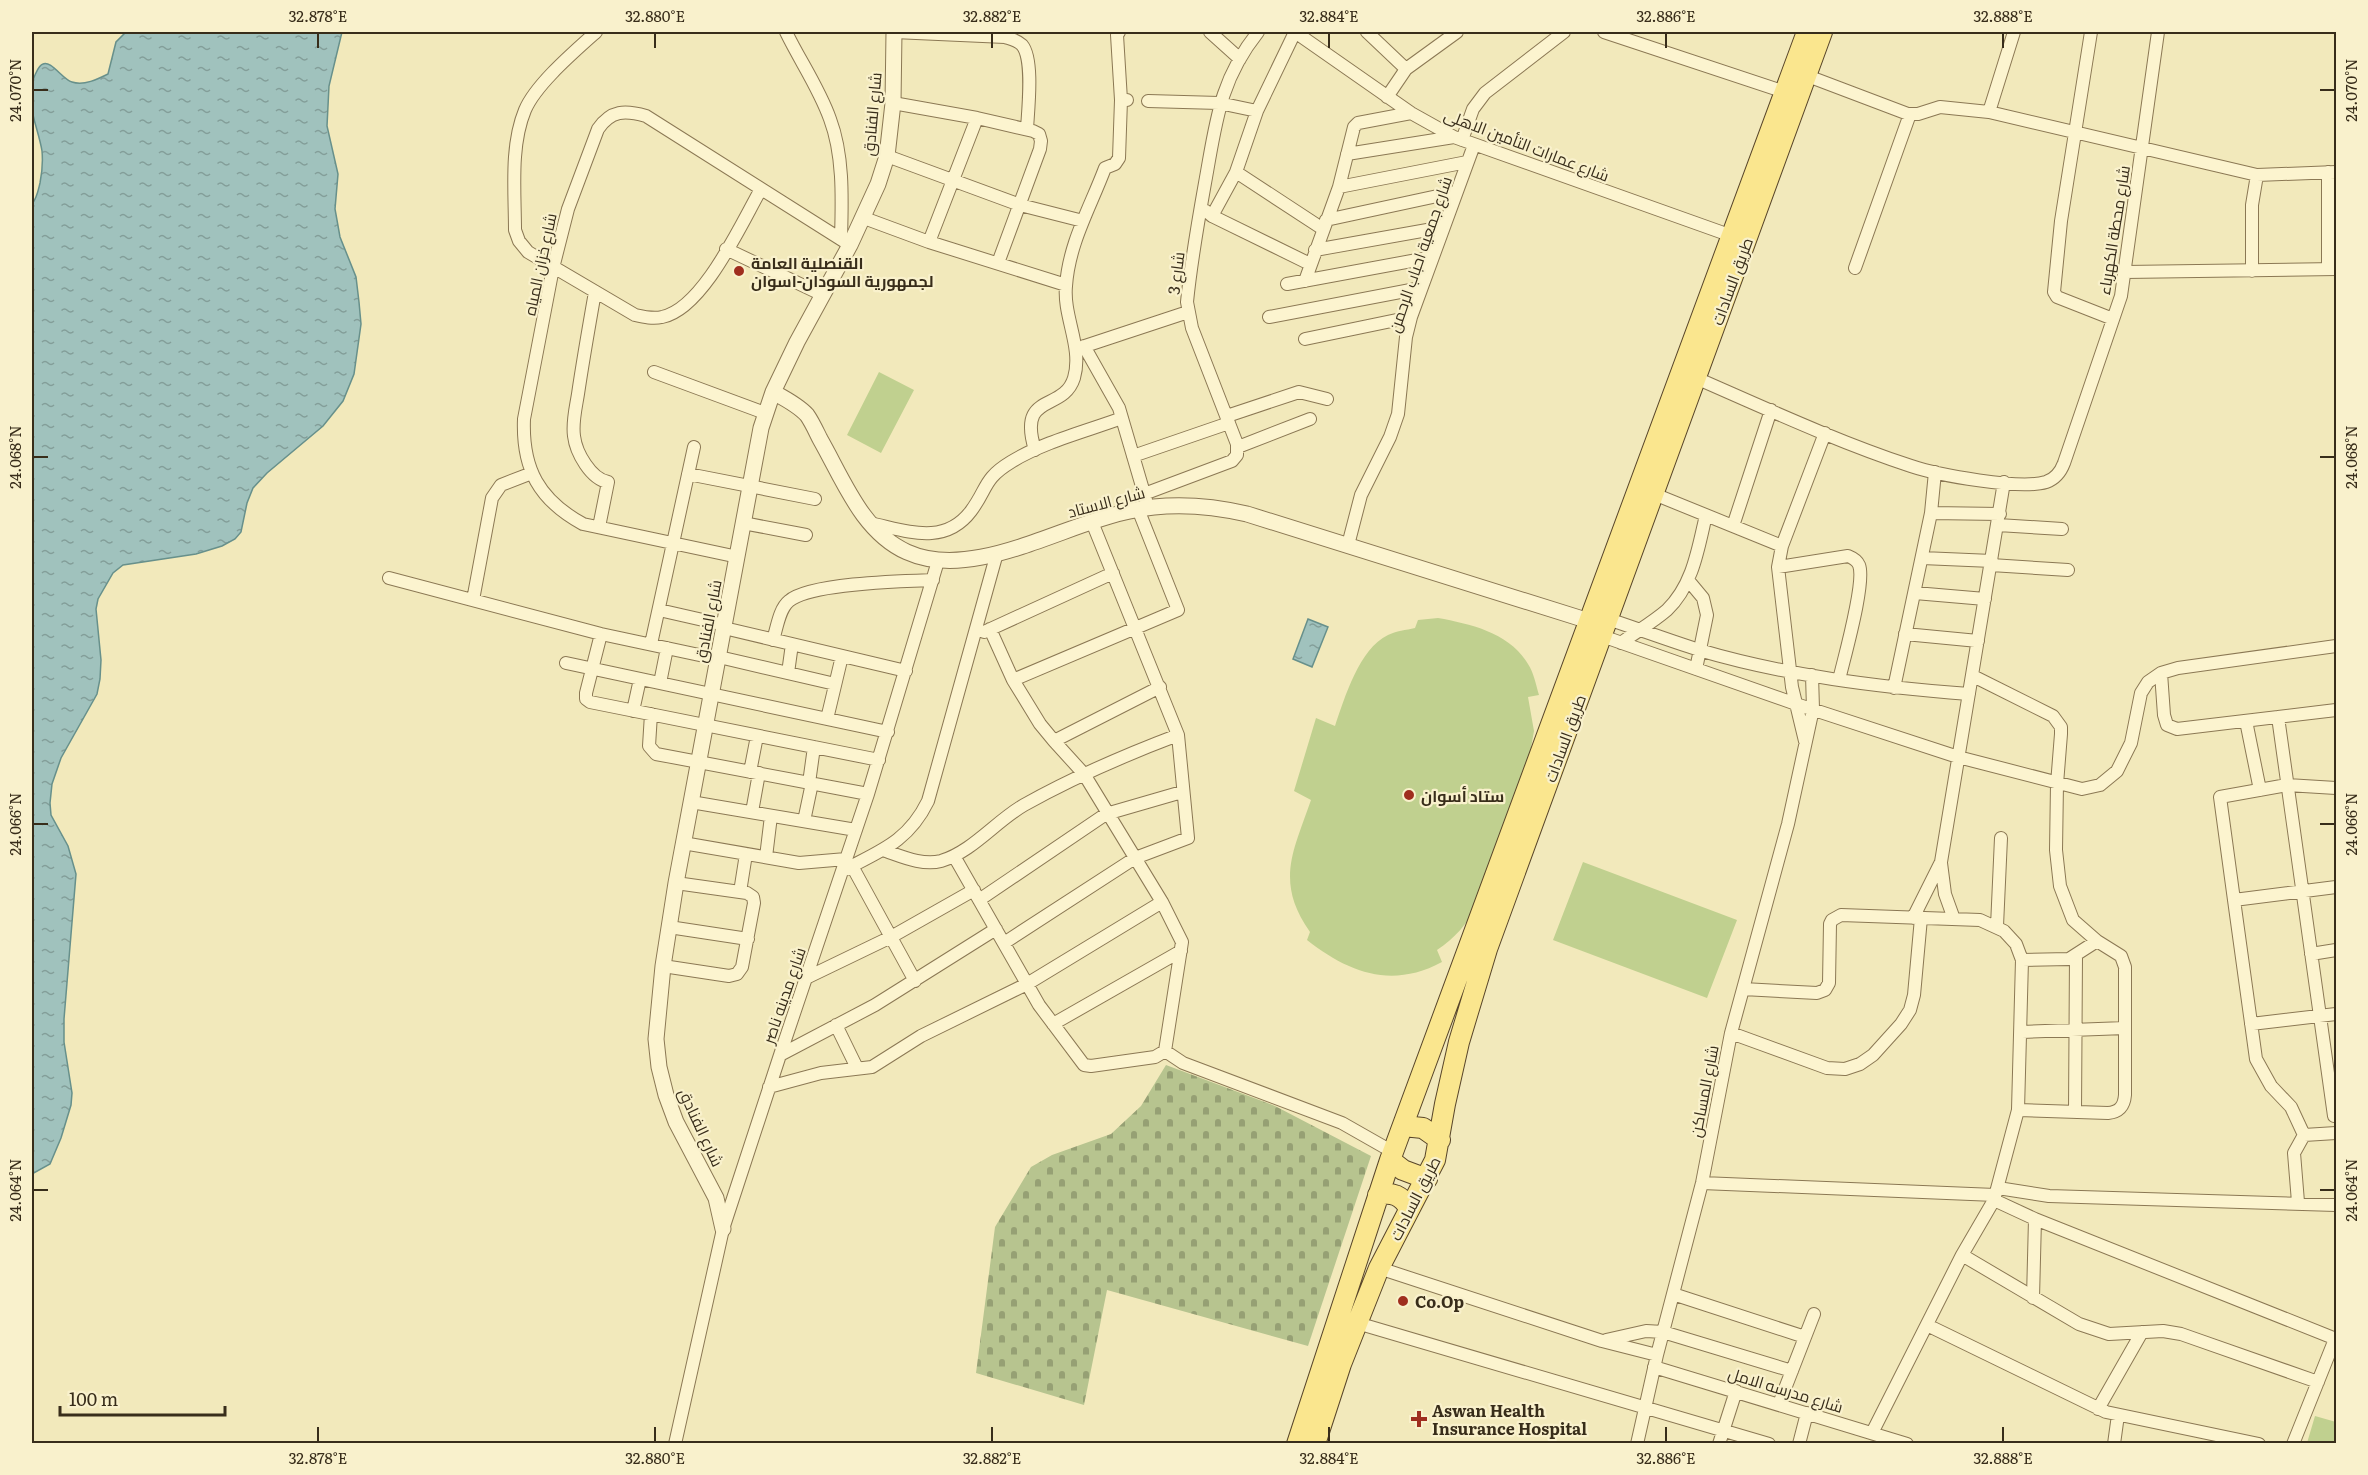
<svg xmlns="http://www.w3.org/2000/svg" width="2368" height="1475" font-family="Literata,Cairo,serif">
<defs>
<pattern id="cemetery-stones" width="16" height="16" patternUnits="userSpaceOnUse" patternTransform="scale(1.5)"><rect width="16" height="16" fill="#b7c48f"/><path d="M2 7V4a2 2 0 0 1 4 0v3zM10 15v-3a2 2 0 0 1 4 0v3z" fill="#96a074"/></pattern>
<pattern id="water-ripples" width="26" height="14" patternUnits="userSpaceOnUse" patternTransform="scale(1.5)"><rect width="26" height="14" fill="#a0c2bd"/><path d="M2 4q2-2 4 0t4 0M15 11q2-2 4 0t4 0" fill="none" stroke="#839e99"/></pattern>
</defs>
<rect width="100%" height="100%" fill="#f2e9bb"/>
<path fill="#c0d08f" d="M879 372 914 390 881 453 847 435Z
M1438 618C1471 624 1510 633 1528 664 1534 673 1536 685 1539 695L1528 697 1534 731 1530 753 1477 906C1466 925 1455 938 1437 950L1442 962C1392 989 1349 973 1307 940L1310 932C1275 882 1293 852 1311 800L1294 791 1316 718 1335 726C1345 697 1359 649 1388 635 1396 631 1406 630 1415 628L1418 620Z
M1583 862 1737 920 1707 998 1553 940Z
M2315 1416 2336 1422V1443H2307Z"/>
<path fill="url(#cemetery-stones)" d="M1166 1065 1275 1106 1371 1156 1308 1346 1107 1290 1084 1405 976 1373 995 1227 1031 1167 1052 1155 1111 1134 1141 1106Z"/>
<path fill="url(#water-ripples)" stroke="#67908b" stroke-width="1.5" d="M126 32H342L329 86 327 126 338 174 335 209 340 237 356 277 359 302 361 324 354 374 343 401 323 426 267 473 253 488 247 503 241 532 235 539 222 546 196 554 123 565 113 573 98 599 96 609 101 660 100 679 97 694 61 758 52 784 50 803 51 815 68 846 76 874 64 1019V1042L72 1093 71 1105 61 1138 50 1164 32 1174V204C37 198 38 191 40 183 42 173 43 162 42 151 38 126 23 100 35 75 37 71 39 65 43 64 51 60 63 80 72 82 84 86 98 79 108 74L116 42Z
M1308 619 1328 627 1312 667 1293 659Z"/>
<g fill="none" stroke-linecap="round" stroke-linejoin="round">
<defs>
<path id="minor" d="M596 32C575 51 536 84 525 110 510 146 515 192 515 230L519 241 528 252 635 315C644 317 653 319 662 317 703 309 741 224 761 189
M786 32C800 61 819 88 830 119 844 156 842 201 841 239
M894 32 1005 37C1011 39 1017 40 1022 45 1034 59 1028 110 1027 129
M1119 32 1117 35 1121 100
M1210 32 1240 59
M1295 32 1411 113 1454 137 1732 236
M1367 32 1406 69
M1604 32 1785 92
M2091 32 2061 221 2054 292 2057 297 2113 319
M1805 75 1908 114H1918L1940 107 1989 112 2257 175
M1387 97 1406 69 1457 32
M1148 101 1219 103 1257 111
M893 103 977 118 1033 131 1039 134 1041 141 1040 149 998 263
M1989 112 2014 32
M1462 140 1473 109 1485 93 1564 32
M1347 154 1454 137
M887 156 1020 205 1083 221
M1236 172 1323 229
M2328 172V269
M1339 187 1467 162
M1206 211 1212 216 1310 264
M1212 216 1236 172 1257 111 1295 32
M864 218 929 242 1066 285
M1326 220 1456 192
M929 242 977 118
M726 249 823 295
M1315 250 1444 227
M1855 268 1910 114
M2252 271V205L2257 175 2336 172
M2125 272 2336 269
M1305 281 1339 187 1354 127 1358 123 1411 113
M1287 284 1433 257
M595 292C589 326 583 360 578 394 576 407 572 422 574 436 576 453 591 479 608 482L599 527
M1269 317 1421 288
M1305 339 1411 317
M1084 346 1119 408 1146 500
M1079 348 1188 312
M654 372 765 413
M1696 378C1767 409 1838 442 1911 466 1938 475 2020 490 2046 482 2055 479 2061 471 2064 463L2121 296 2158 32
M1227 416 1299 392 1327 399
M1238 447 1310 419
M1035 450C1017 391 1063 413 1074 378 1083 347 1063 317 1066 286 1069 243 1090 208 1105 168L1115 164 1119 158 1121 100H1127
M1133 456 1229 423
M688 474 815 499
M1144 494 1232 461 1237 455V444L1192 328 1187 302C1191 262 1198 222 1205 183 1216 123 1219 81 1258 32
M1654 494 1782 546
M1931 513 2000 514
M743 523 806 535
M869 523C905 530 944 547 971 511 988 488 983 479 1011 462 1043 442 1087 431 1122 418
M1998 525 2062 529
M1733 526 1771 410
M1348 545 1361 495 1390 437 1398 414 1406 337 1411 317 1474 145
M738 557 583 524C539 500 522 469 524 419L553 268 568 209 598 129C611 110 625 110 646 116L850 245
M1922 558 1992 561
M1991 565 2068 570
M1778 567 1848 556C1853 558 1857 560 1859 565 1866 582 1844 658 1839 680
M389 578 601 634 718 659
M1688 580 1703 598 1707 615 1696 669
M1915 593 1985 599
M473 600 492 498 501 485 532 473
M659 610 725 625
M1608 619C1638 629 1668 640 1699 650 1787 676 1878 687 1969 694
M724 628 906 671
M990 629 1013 680 1178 610 1138 509
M984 632 1113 573
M601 634 586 693V699L590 702 879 760
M1905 634 1978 641
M1602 636 1796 704 1958 757 2082 789 2100 785 2117 771 2131 743 2141 693 2148 682 2161 673 2178 668 2336 646
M773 640C777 628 779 609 789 601 810 583 903 581 933 580
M1621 643C1636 632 1653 622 1667 610 1693 585 1698 549 1706 515
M651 644 694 447
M719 657 835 684
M566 663 888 732
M788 673 792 644
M2161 673 2164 715 2167 725 2177 729 2336 710
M1973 676 2053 716 2061 727V734L2057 784 2056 850 2060 886 2073 920 2097 941 2121 956 2125 967V1095C2124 1107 2119 1112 2108 1113L2018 1110
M1013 680 1040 724 1054 741 1160 687
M660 683 667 648
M1894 688 1931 513 1935 472
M633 711 640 679
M651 714 649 746 656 754 868 794
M2278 717 2334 1116
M827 719 842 656
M2246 721 2260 790
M1054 741 1084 774 1162 902 1182 942 1165 1051 1183 1063 1342 1123 1393 1152
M1805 741 1792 687 1778 567 1782 546 1825 433
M750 772 757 736
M809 783 814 747
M691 802 856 830
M752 812 759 773
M804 821 812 783
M683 843 799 863 846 859
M883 850C901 856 922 866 941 861 972 852 996 821 1024 805 1074 777 1125 755 1178 735
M954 856 1039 1005 1084 1065 1091 1066 1155 1057 1165 1051
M766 857 771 816
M1941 863 1945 894 1954 919
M852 866 915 981
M842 871C880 851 908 842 928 801L997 553
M740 892 746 854
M979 900 1106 814 1182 792
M2234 900 2220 797 2287 785 2336 788
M1913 918 1941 862 2004 482
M1997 926 2001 838
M669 927 748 939
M1004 943 1135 858 1188 838 1178 735 1092 522
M2311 954 2336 950
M2022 960 2069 959 2097 941
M663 966 729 976 737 974 742 967 754 903 753 897 747 893 676 883
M806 978 891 937 974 890
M1743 989 1817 993 1825 990 1829 983 1830 924 1832 920 1841 915 1980 920 2004 931 2016 944 2022 960 2018 1110 1994 1200 1962 1255 1872 1433
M1053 1024 1181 951
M2251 1024 2336 1014
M836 1025 857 1068
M2022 1032 2125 1028
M1731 1033 1827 1068 1845 1069 1860 1064 1873 1055 1901 1024 1910 1010 1914 995 1921 918
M780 1055 875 1005 996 929
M769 1087 821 1073 872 1067 921 1036 1027 984 1162 902
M2075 1112 2076 956
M2304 1135 2291 1107 2271 1086 2256 1059 2234 900 2336 887
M2304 1135 2336 1133
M1702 1183 1995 1195
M1998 1188 2049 1196 2336 1205
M1994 1200 2035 1219 2336 1339
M2298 1202 2294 1153 2304 1135
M1962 1255 2079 1324 2109 1334 2163 1331 2181 1334 2318 1382
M1379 1268 1602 1341 1657 1355
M1673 1294 1805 1337
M2033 1298 2035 1219
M1357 1323 1769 1444
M1927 1325 2106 1412 2259 1444
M1606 1340 1646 1331 1663 1332 1792 1371
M1654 1367 1907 1444
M1779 1404 1814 1314
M2098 1409 2142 1332
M675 1444 723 1229 780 1055 868 794 938 561
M1637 1444 1657 1355 1702 1183 1731 1033 1788 824 1813 709 1812 675
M1719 1444 1736 1391
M1799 1444 1807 1413
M2114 1444 2118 1415
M2293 1444 2335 1339"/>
<path id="tertiary" d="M773 392C784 398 798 405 807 415 812 422 816 431 820 439 843 479 862 532 907 552 973 582 1063 524 1130 511 1170 502 1208 505 1247 514L1589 621
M723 1229 716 1198 676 1122 666 1095 659 1067 656 1039 663 966 676 883 761 428 773 392 797 342 850 245 878 184 887 156 893 103 894 32"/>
<path id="primary" d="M1403 1126 1423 1128 1440 1140
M1390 1160 1403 1170 1427 1179
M1378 1195C1392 1191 1402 1196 1409 1208
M1297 1444 1390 1160 1807 32
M1315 1444 1341 1364 1379 1268 1435 1160 1445 1104 1459 1042 1487 949 1822 32"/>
</defs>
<use href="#minor" stroke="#8b7854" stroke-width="14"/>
<use href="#tertiary" stroke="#8b7854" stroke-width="17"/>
<use href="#primary" stroke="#584529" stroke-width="22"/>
<use href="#minor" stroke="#fcf4cf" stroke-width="12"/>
<use href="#tertiary" stroke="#fcf4cf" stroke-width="15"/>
<use href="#primary" stroke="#fae68e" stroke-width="20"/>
</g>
<path fill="none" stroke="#382d1a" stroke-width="2" d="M318 33V48M655 33V48M992 33V48M1329 33V48M1666 33V48M2003 33V48M33 90H48M2320 90H2335M33 457H48M2320 457H2335M33 824H48M2320 824H2335M33 1190H48M2320 1190H2335M318 1427V1442M655 1427V1442M992 1427V1442M1329 1427V1442M1666 1427V1442M2003 1427V1442"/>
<g fill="#9f2e1e" stroke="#f9f1cc" stroke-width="2">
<circle cx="739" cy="271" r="6"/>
<circle cx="1409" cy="795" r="6"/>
<circle cx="1403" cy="1301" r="6"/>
<path d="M1416 1410h6v6h6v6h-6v6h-6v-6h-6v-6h6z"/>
</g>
<g text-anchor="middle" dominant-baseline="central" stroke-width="4.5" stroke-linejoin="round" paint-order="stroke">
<g font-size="16" fill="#382d1a" stroke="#f9f1cc">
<text transform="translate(871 114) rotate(-85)">شارع الفنادق</text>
<text transform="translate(1527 144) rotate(21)">شارع عمارات التأمين الاهلى</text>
<text transform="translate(2113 230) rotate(-81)">شارع محطة الكهرباء</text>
<text transform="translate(1419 254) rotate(-71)">شارع جمعية احباب الرحمن</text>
<text transform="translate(539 264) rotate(-78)">شارع خزان المياه</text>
<text transform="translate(1175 273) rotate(-83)">شارع 3</text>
<text transform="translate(1731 281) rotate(-70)">طريق السادات</text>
<text transform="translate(1106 501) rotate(-15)">شارع الاستاد</text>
<text transform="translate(707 621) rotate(-79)">شارع الفنادق</text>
<text transform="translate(1564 738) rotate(-70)">طريق السادات</text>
<text transform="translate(783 995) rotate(-71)">شارع مدينه ناصر</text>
<text transform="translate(1703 1091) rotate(-79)">شارع المساكن</text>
<text transform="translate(702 1127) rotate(65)">شارع الفنادق</text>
<text transform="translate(1414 1198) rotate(-63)">طريق السادات</text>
<text transform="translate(1786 1389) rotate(17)">شارع مدرسه الامل</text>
</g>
<g font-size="16" font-weight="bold" fill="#382d1a" stroke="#f9f1cc" text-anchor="start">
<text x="751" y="262">القنصلية العامة<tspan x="751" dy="18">لجمهورية السودان-اسوان</tspan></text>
<text x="1421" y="795">ستاد أسوان</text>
<text x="1415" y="1301">Co.Op</text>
<text x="1432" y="1410">Aswan Health<tspan x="1432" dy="18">Insurance Hospital</tspan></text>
</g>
</g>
<rect width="2368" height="1475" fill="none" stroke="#f9f1cc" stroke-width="66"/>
<path d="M60 1406v9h165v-9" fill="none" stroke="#382d1a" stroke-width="3"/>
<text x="69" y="1406" font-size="18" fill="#382d1a" stroke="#f9f1cc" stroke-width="4.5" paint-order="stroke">100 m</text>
<rect x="33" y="33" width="2302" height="1409" fill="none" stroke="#382d1a" stroke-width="2"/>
<g font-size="15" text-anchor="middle" fill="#382d1a">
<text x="318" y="22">32.878°E</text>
<text x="655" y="22">32.880°E</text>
<text x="992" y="22">32.882°E</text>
<text x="1329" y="22">32.884°E</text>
<text x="1666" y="22">32.886°E</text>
<text x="2003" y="22">32.888°E</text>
<text transform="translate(16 90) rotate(-90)" y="5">24.070°N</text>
<text transform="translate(2352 90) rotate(-90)" y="5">24.070°N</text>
<text transform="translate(16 457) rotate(-90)" y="5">24.068°N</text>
<text transform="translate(2352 457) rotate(-90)" y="5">24.068°N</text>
<text transform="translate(16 824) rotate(-90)" y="5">24.066°N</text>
<text transform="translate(2352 824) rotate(-90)" y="5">24.066°N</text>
<text transform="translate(16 1190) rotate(-90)" y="5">24.064°N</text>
<text transform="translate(2352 1190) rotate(-90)" y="5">24.064°N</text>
<text x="318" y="1464">32.878°E</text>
<text x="655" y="1464">32.880°E</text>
<text x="992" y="1464">32.882°E</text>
<text x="1329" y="1464">32.884°E</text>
<text x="1666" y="1464">32.886°E</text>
<text x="2003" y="1464">32.888°E</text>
</g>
</svg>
